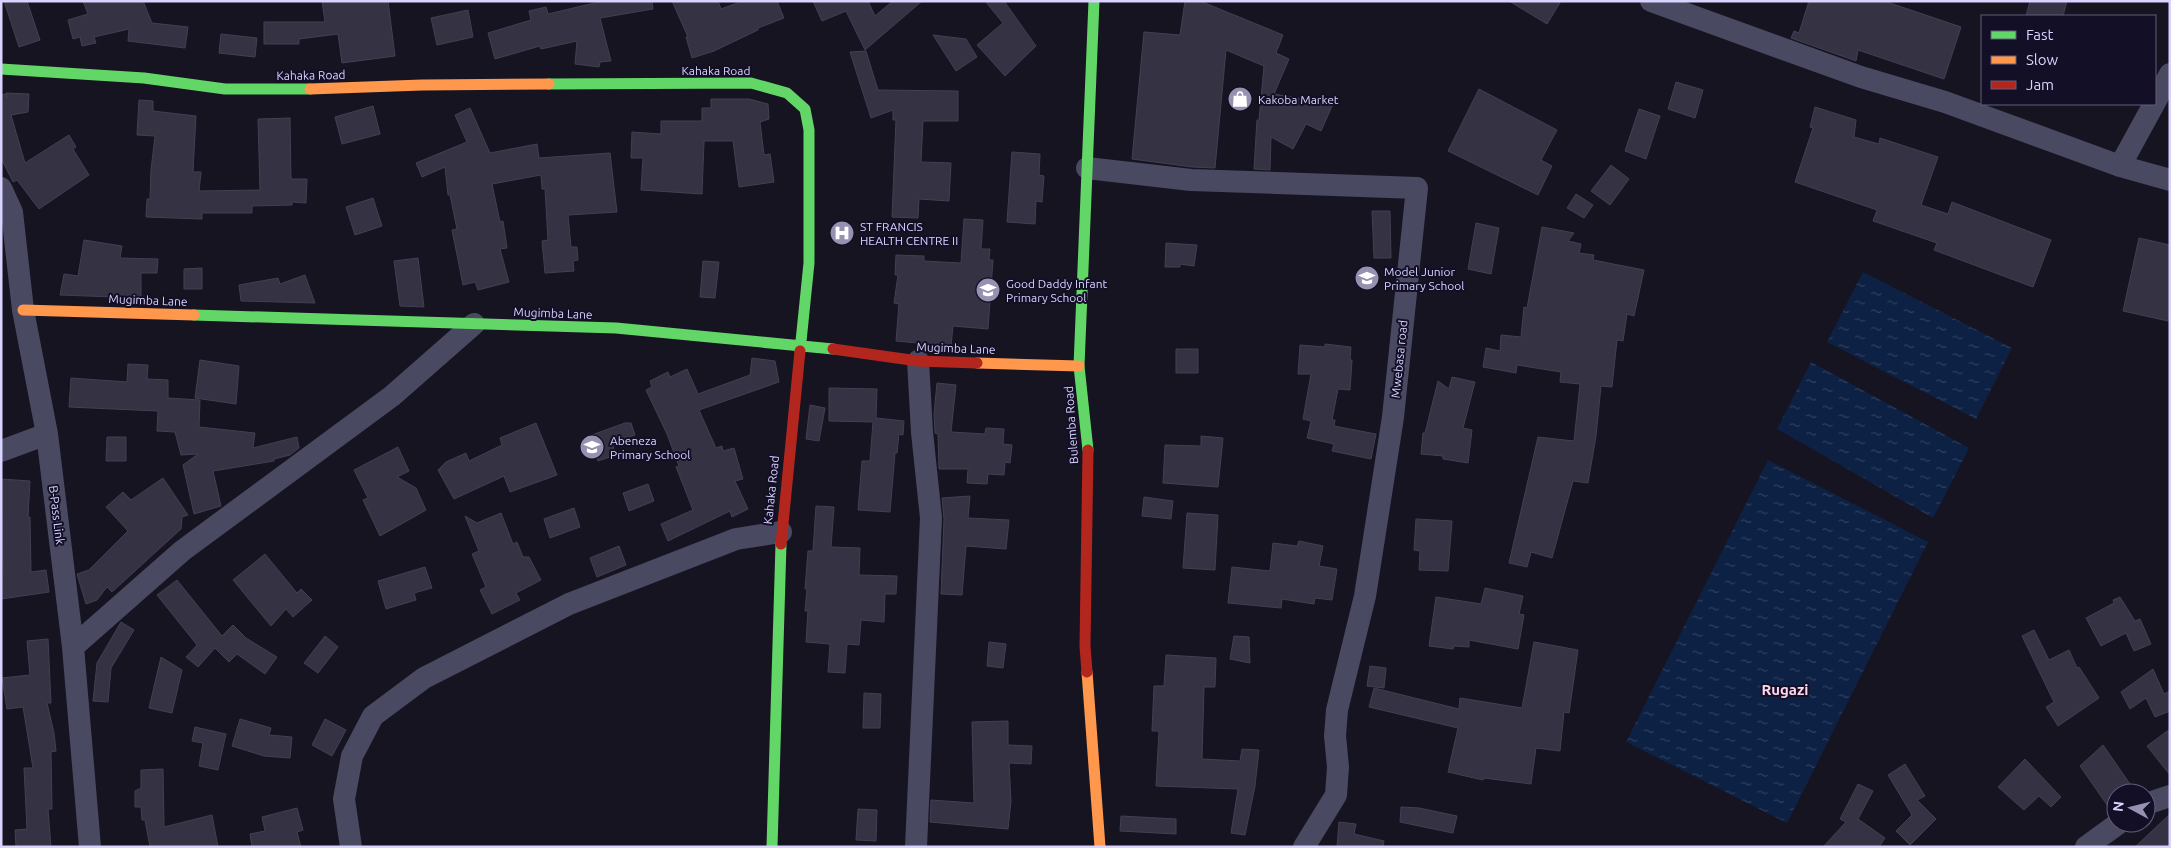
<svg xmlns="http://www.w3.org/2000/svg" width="2171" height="848" font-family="Ubuntu,sans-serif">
<defs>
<pattern id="water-ripples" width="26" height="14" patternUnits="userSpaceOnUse" patternTransform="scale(1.25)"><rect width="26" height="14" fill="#0d2144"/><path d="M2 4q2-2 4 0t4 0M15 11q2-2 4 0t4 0" fill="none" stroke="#304060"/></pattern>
</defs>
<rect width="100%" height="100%" fill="#161421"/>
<path fill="url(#water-ripples)" d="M1863 272 2012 348 1976 419 1827 342Z
M1811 362 1969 448 1933 518 1777 429Z
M1768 460 1928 542 1787 823 1626 742Z"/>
<path fill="#343243" stroke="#433f54" d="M4 1H27L40 40 19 47Z
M83 1H143L152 23 188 27 185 48 128 41 129 29 94 37 96 43 82 46 80 37 73 39 68 20 88 14Z
M322 1H388L395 56 342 63 338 34 299 39V44H264V22H325Z
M603 1H652L653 9 600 18 611 61 600 62 599 67 575 64 577 41 541 49 540 46 495 59 488 33 531 20 529 11 546 7 548 14Z
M672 1H718L721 9 743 1H777L784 18 758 28V30L714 51 692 58 686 37H688Z
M813 1H868L875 16 893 1H922L865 50 846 11 822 21Z
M985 1H1004L1036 46 1005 76 977 45 1003 23Z
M1185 1H1200L1283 35 1276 53 1289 59 1274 94 1333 104 1321 131 1306 124 1293 149 1271 137 1270 170 1254 169 1257 120H1259L1264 66 1226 50 1215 168 1192 167 1132 159 1144 32 1180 35Z
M1509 1H1561L1547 24Z
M1809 1H1884L1961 27 1944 79 1858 50 1856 61 1791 38 1794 31 1799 33Z
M2030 1H2067L2063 16H2026Z
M468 10 473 37 437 45 431 18Z
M221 34 257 38 255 57 219 53Z
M933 35 966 39 977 57 956 71Z
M866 51 878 90 958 91V121H923L921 162 951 163 949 201 919 199 918 218 892 217 896 120H893V110L871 118 850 52Z
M1676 82 1703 90 1695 118 1668 109Z
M1479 89 1557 130 1541 160 1552 166 1538 195 1448 151Z
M6 93 29 94 28 112 11 115 25 163 69 135 76 147 73 149 89 175 39 209 17 180 13 182 1 158V95L6 94 7 98Z
M711 99H749L768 104 769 119 760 122 764 155 770 154 774 182 739 187 733 141H704L702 194 641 190 643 158H631L632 132 661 134V121H702V108H711Z
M139 100 153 101V111L196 116 193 172H201L199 191 260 190 258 119 290 118 291 179H307L306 203 292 202V205L252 206V213H202V219L146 217 147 199H150L151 170 155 136 137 135Z
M373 106 380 134 342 144 335 117Z
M1815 107 1856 120 1854 137 1879 144 1880 138 1938 157 1921 205 1948 214 1952 202 2051 240 2033 287 1934 250 1937 243 1873 221 1877 210 1795 182 1813 128 1810 127Z
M470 108 490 153 537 144 539 158 610 153 617 212 568 215 571 247H577L578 260 573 261 574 271 545 273 542 241 548 240 545 189H542L541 175 492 184 500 222 503 221 507 248 500 249 509 282 478 290 475 282 463 285 452 230 457 229 450 195H448L445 167 422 177 416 163 467 142 455 115Z
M1639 109 1660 116 1646 159 1625 151Z
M1012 152 1040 154 1039 175 1044 176 1042 202 1036 201 1035 224 1007 222Z
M1611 165 1629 179 1610 205 1591 191Z
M1576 194 1593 205 1584 218 1567 208Z
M373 198 382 226 355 235 346 207Z
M1372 211H1390L1391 258H1374Z
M964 219 983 220 981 249H990L989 260H993L988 329 953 326 951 346 896 341 899 304 894 303 898 275H895L896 255 924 256V261L961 263Z
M1476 223 1499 228 1491 274 1468 269Z
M1542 227 1574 233 1568 241 1581 244 1579 253 1594 255 1593 260 1644 270 1634 316 1627 314 1623 341 1617 340 1612 387 1601 386 1596 436 1588 483 1573 481 1552 558 1531 552 1527 567 1509 563 1538 437 1574 441 1580 384 1560 382 1561 372 1517 365 1516 373 1483 367 1486 348 1500 351 1501 335 1521 337 1524 307 1527 308Z
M2139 238 2170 245V312L2168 321 2123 311Z
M84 240 122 246 120 258 158 259 157 273H141V298L60 295 64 274 78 276Z
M1166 243 1197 245 1194 266 1180 264V267H1165Z
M418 258 424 307 400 306 394 261Z
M703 261 719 262 715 298 700 297Z
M202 268V289H184V269Z
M305 275 315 303 241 301 239 285 278 278 280 284Z
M1325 344 1351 347 1350 360H1352L1350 390 1338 389 1332 420H1335L1334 426 1376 434 1371 459 1332 451 1334 444 1307 438 1311 421 1303 419 1311 374H1298L1300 345 1325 347Z
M1176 349H1198V373H1176Z
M752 358 775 361 779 382 699 410 716 448 722 446 723 451 734 448 743 479 735 481 748 509 732 517 730 511 668 541 661 524 693 510 676 467 679 466 667 434 646 390 652 387 650 381 668 372 670 377 687 369 698 394 750 375Z
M200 360 239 366 236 404 195 398Z
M128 364 148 365 147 379 168 380V398L200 400 199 427 255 433 253 448 297 437 299 448 290 455 274 459V461L213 471 221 506 194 514 183 465 198 454 181 455 175 432 157 431 158 411 69 407 71 378 127 382Z
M1452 377 1475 382 1463 428 1472 430 1468 463 1443 459V456L1421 454 1423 433H1425L1438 381 1449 389Z
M937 383 956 385 951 432 985 434 986 428 1004 429 1003 444 1012 445 1010 463 1005 462 1004 475 988 474 987 484 967 483 968 469H939L938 434 935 433 934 414Z
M829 388 877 389 876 418 904 421 903 435 899 434 897 453H895L890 512 858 510 862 461H870L873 422 829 421Z
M810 405 825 408 819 441 806 439Z
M536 423 557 475 510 492 504 476 454 499 438 470 446 462 466 453 469 461 502 445 500 438Z
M625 423H631L635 435 612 443 616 455 598 461 589 436Z
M1201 436 1223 438 1218 487 1163 483 1165 445 1201 446Z
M107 437H126V461H106Z
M398 447 409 471 397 477 416 488 426 510 380 536 363 500 368 498 354 470Z
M163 478 188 515 182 517 181 529 112 592 107 587 97 600 86 604 77 574 89 570 128 531 106 507 123 492 131 500Z
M1 479 30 481 28 517H30L31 572 46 570 49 592 1 599V577L3 576Z
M648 484 654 501 629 511 623 493Z
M970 496 968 518 1009 520 1006 549 966 546 962 595 941 594 944 519 942 498Z
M1144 497 1173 501 1171 519 1142 516Z
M816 506 834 507 831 547 860 548 859 575 897 576 896 594H885L884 622 861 620 859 645 847 644 845 673 828 672 830 644 806 642 808 611H805L807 589H805L808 551H813Z
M574 508 580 527 550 538 544 519Z
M501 513 513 544 517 542 523 557H529L541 580 516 593 520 600 492 614 480 590 486 587 472 554 479 551 465 516 477 523Z
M1187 513 1218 515 1215 570 1183 568Z
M1416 519 1452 521 1448 571 1419 570 1420 551 1414 550Z
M1299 541 1323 546 1319 566 1337 569 1332 600 1315 598 1314 604 1282 599 1281 608 1228 603 1232 567 1270 571 1273 543 1297 546Z
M619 546 626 565 597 577 590 558Z
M265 554 297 593 301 589 312 600 293 617 286 609 271 626 233 580Z
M425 567 432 588 414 593 416 600 386 609 378 581Z
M177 580 222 636 233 625 246 638 277 657 265 674 237 654 229 662 215 648 198 667 186 657 197 645 157 595Z
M1485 588 1523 596 1519 614 1524 615 1518 649 1469 640V647L1454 646 1453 649 1429 646 1436 597 1481 604Z
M2120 597 2135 621 2140 619 2151 644 2134 651 2126 633 2101 646 2086 618 2114 603 2113 600Z
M121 622 134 630 111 668 108 702 93 701 97 663Z
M2034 630 2049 660 2069 650 2077 668 2079 667 2099 698 2058 726 2046 707 2054 702 2022 636Z
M325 636 338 647 318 673 304 663Z
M1234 636 1249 637 1250 663 1230 659Z
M48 639 51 703H47L54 733 56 751 51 752 52 809H48L51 847H16L15 830 27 829 24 768H33L23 707 7 709 2 678 30 675 27 641Z
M989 642 1006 644 1003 668 987 666Z
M1534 642 1578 650 1569 713 1564 712 1560 751 1536 748 1531 784 1484 778 1483 780 1448 772 1458 728 1369 707 1374 688 1459 709 1460 698 1522 708Z
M1166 655 1216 658 1215 687H1204L1202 759 1240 761 1242 749 1259 750 1255 786 1245 835 1231 833 1238 789 1156 786 1159 731H1152L1154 686H1164Z
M161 657 182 670 172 713 149 708Z
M1370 666 1386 668 1384 688 1367 686Z
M2153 669 2164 694 2170 691V711L2155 717 2146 698 2130 709 2121 692Z
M864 693 881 694 880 728H863Z
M240 719 271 728 269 735 292 737 290 758 264 756 232 746Z
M325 719 346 730 332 756 312 745Z
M1008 721V745L1032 746 1031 764 1009 763 1011 801 1008 829 930 822 931 800 974 803 972 722Z
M195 727 226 734 218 770 199 766 203 743 192 741Z
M2170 729V775L2147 746Z
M2103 745 2130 784 2116 793V810L2112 812 2080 766Z
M2025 759 2061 797 2051 807 2039 796 2024 810 1998 787Z
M1905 764 1925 796 1917 800 1936 819 1910 845 1896 831 1912 815 1888 775Z
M163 769 164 827 212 815 218 847H150L145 820H142L141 807H135V791L141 788V770Z
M1858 784 1873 791 1858 819 1885 838 1879 847H1823L1846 822 1840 819Z
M1401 807 1419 808 1457 816 1453 833 1400 822Z
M297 808 303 830 297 832 301 847H252L250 834 265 831 262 817Z
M858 809 877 810 876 841 856 840Z
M2170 814V847H2135Z
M1121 816 1176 819V834L1120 831Z
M1339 822 1356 824 1354 834 1384 841 1383 847H1337Z"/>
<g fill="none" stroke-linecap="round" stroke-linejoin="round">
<path stroke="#4a4962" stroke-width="22" d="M1651 1 1861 77 1945 102 2120 166 2170 180
M2155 102 2170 74
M2120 166 2154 104
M1087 168 1191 180 1417 188 1393 417 1365 596 1337 710 1335 736 1338 767 1336 795 1304 847
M1 188 12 212 23 310 47 434 73 647 90 847
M1 451 47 434
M73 647 182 551 392 396 474 324
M2146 804 2170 796
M351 847 344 799 352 756 373 716 424 678 569 604 736 539 781 532
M916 847 931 518 922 432 918 361
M2086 847 2119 823"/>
<path stroke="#63d668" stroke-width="11" d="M1 69 144 78 225 89H310
M549 84 751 83 787 93 805 109 809 130V263L800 351
M194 315 616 328 833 349
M1088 450 1079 366 1094 1
M772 847 781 544"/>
<path stroke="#ff974d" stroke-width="11" d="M310 89 422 85 549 84
M23 310 194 315
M977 363 1079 366
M1087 672 1100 847"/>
<path stroke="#b3261e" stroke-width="11" d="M833 349 918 361 977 363
M781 544 800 351
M1087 672 1085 646 1088 450"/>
</g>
<defs>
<symbol id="shop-disc" viewBox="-11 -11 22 22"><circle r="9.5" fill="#9591b1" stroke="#130f26"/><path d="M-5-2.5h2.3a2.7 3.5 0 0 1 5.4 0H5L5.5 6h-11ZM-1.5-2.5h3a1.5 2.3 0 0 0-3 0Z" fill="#fff"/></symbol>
<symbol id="hospital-disc" viewBox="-11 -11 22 22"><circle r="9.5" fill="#9591b1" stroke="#130f26"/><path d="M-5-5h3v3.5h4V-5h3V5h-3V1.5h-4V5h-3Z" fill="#fff"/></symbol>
<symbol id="school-disc" viewBox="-11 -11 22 22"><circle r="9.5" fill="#9591b1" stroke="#130f26"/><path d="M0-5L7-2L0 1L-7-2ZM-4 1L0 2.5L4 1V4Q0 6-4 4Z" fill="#fff"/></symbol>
</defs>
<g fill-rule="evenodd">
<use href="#shop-disc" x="1226" y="85" width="28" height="28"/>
<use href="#hospital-disc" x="828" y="219" width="28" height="28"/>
<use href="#school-disc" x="1353" y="264" width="28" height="28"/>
<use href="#school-disc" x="974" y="276" width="28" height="28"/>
<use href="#school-disc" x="578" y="433" width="28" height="28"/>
</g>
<g text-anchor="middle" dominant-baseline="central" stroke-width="4" stroke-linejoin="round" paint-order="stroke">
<g font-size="12" fill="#d9d4ff" stroke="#130f26">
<text x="716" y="70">Kahaka Road</text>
<text transform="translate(311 75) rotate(-1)">Kahaka Road</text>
<text transform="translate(148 300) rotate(2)">Mugimba Lane</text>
<text transform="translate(553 313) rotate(2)">Mugimba Lane</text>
<text transform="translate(956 348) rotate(2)">Mugimba Lane</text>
<text transform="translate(1399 359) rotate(-84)">Mwebasa road</text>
<text transform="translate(1071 425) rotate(-94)">Bulemba Road</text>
<text transform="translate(771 490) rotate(-84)">Kahaka Road</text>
<text transform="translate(57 515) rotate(83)">B-Pass Link</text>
</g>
<g font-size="12" fill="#d9d4ff" stroke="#130f26" text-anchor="start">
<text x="1258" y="99">Kakoba Market</text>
<text x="860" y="226">ST FRANCIS<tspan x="860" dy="14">HEALTH CENTRE II</tspan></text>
<text x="1384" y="271">Model Junior<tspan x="1384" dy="14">Primary School</tspan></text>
<text x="1006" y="283">Good Daddy Infant<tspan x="1006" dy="14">Primary School</tspan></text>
<text x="610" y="440">Abeneza<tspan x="610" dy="14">Primary School</tspan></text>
</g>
<g font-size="15" font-weight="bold" fill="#ffd6f0" stroke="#130f26">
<text x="1785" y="689">Rugazi</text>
</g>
</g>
<rect width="2171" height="848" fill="none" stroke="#d9d4ff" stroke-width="5"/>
<rect x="1981" y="15" width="175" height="90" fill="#130f26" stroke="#625e7d"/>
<rect x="1991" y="31" width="25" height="8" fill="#63d668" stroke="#625e7d"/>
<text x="2026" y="40" font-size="15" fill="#d9d4ff">Fast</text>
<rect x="1991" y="56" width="25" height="8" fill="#ff974d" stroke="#625e7d"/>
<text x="2026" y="65" font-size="15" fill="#d9d4ff">Slow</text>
<rect x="1991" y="81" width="25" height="8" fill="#b3261e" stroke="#625e7d"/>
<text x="2026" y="90" font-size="15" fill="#d9d4ff">Jam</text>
<g transform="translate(2131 808) rotate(277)"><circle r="24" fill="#130f26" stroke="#625e7d"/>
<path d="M0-4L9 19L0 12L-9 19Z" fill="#9591b1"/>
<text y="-8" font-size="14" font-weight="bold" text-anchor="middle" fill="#d9d4ff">N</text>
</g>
</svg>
